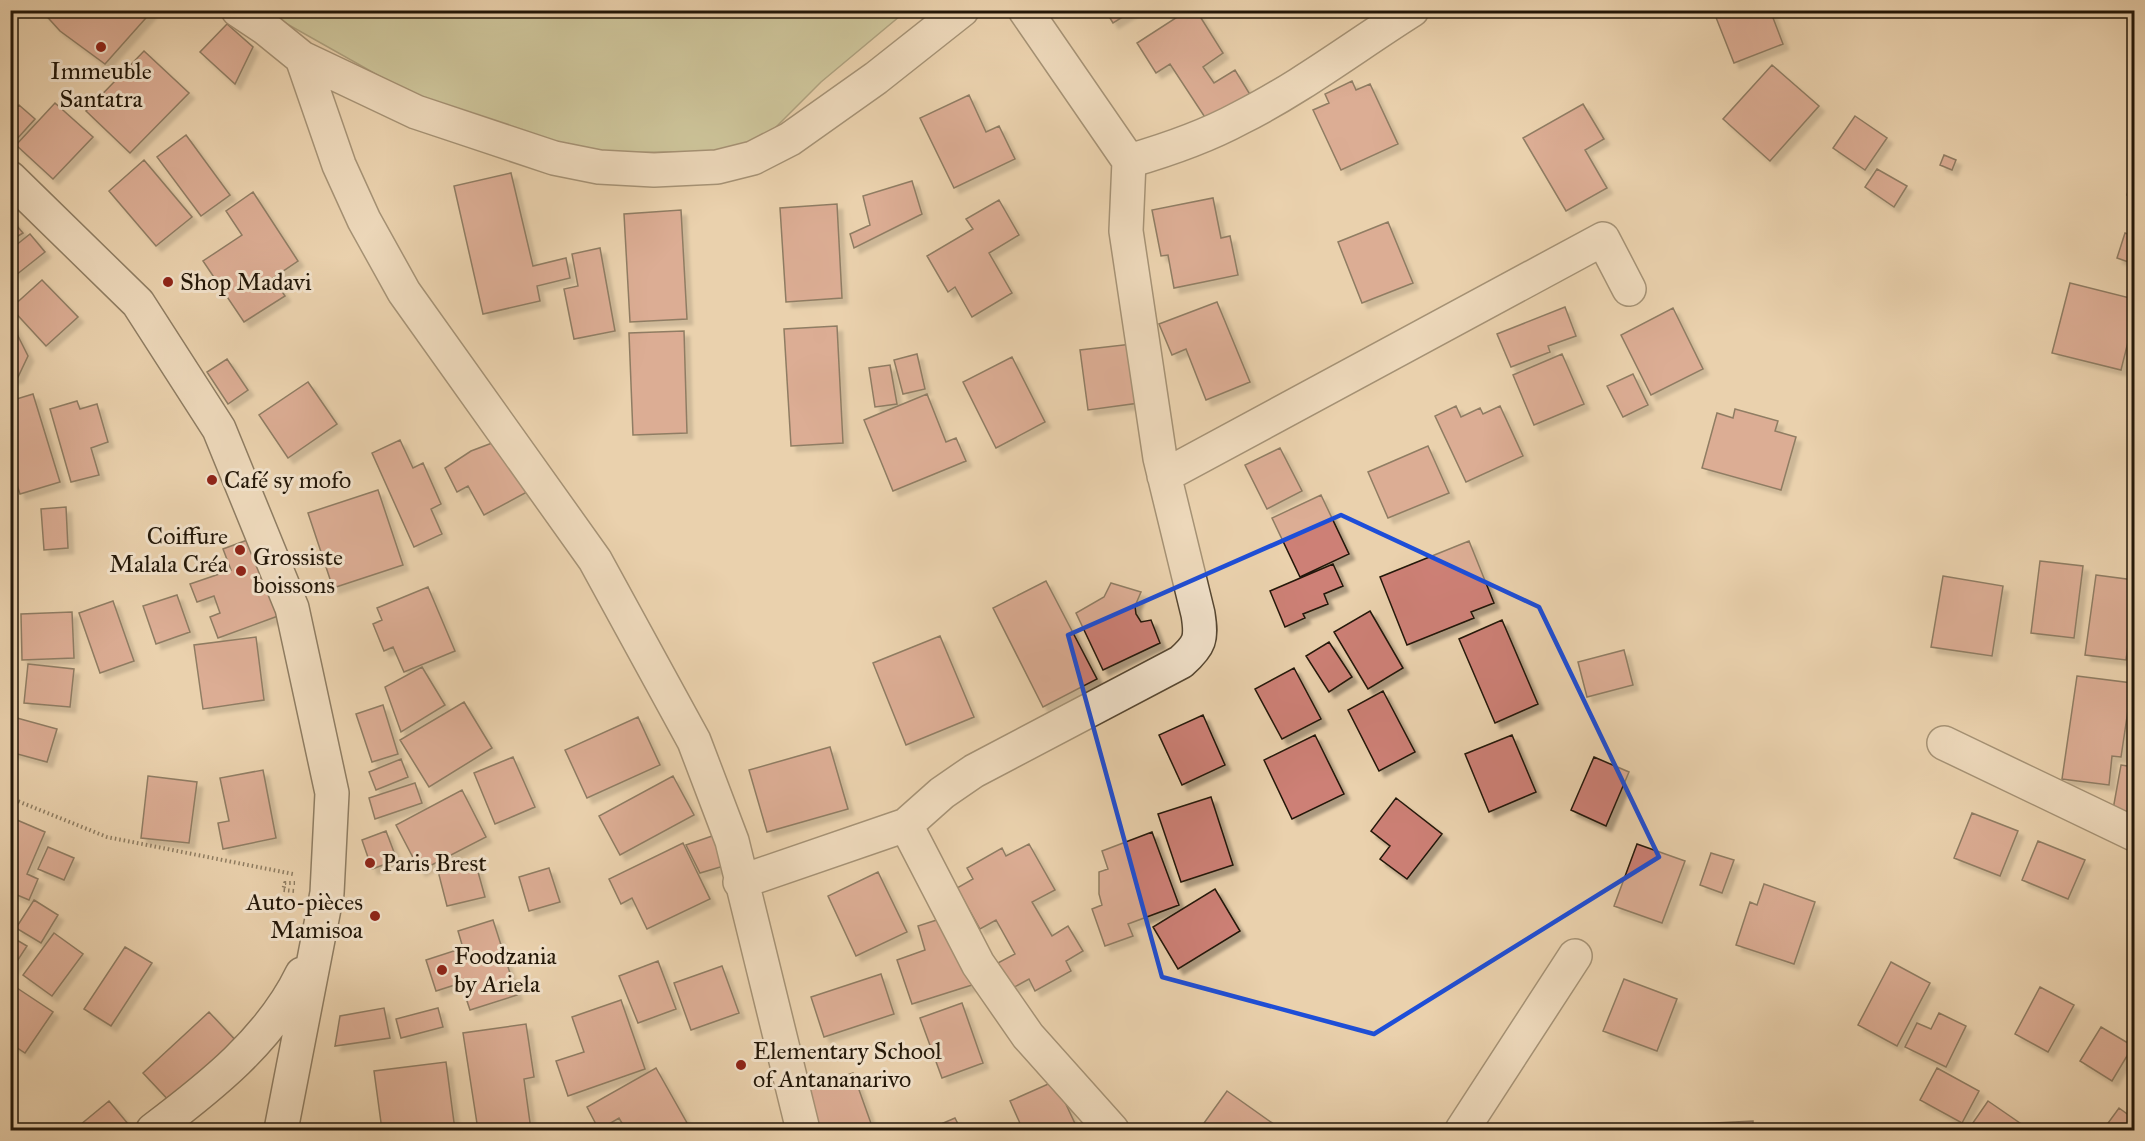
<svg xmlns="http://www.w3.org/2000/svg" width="2145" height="1141" font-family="'IM FELL Great Primer',serif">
<defs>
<filter id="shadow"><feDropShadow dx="5.5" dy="5.5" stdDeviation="1.5" flood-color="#0004"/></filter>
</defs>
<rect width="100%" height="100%" fill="#ead1ad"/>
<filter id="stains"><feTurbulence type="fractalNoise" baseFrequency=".00333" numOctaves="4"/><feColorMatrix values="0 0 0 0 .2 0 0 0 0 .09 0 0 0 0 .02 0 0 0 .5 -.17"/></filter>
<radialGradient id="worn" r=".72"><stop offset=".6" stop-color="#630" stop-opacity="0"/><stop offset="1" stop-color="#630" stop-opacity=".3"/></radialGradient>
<path fill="#b2bd8d" stroke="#6a6a4a" stroke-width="1.5" d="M264 11H906L821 82 752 151 590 153 413 95Z"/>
<path fill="#cd8076" stroke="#231708" stroke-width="1.5" filter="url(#shadow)" d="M41 10H153L105 64 60 31Z
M1105 10H1134L1113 23Z
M1188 10H1196L1223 53 1203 67 1214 83 1235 70 1254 101 1212 128 1170 64 1156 73 1137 43Z
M1726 10H1770L1783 44 1734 63 1715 15Z
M227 24 253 47 235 84 200 52Z
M144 51 189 93 130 153 86 111Z
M1772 65 1819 106 1770 161 1723 119Z
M1352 81 1356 90 1370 84 1398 144 1341 170 1313 110 1329 103 1325 94Z
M969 95 986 132 999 126 1015 159 954 188 920 118Z
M55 103 93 137 53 179 16 145Z
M1583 104 1604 139 1585 150 1607 188 1566 211 1523 138Z
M19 105 35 119 16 140 10 135V115Z
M1855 116 1887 138 1865 170 1833 148Z
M186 135 230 195 201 216 157 157Z
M1944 155 1956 160 1952 170 1940 165Z
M144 160 192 217 156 246 109 191Z
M1877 169 1907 186 1894 207 1865 187Z
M2134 172V197L2127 195Z
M511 173 533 266 566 258 570 278 537 286 540 301 483 314 454 186Z
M912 181 922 214 854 248 850 234 870 225 863 196Z
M253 192 298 261 273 278 285 296 244 322 203 261 242 235 226 211Z
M1213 198 1221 238 1230 236 1238 275 1174 288 1168 255 1161 256 1152 210Z
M999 200 1019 235 989 253 1012 293 972 317 955 287 948 292 927 256 973 229 966 219Z
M837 204 842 298 786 302 780 208Z
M681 210 687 319 630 322 624 214Z
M10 218 23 233 10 241Z
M1388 222 1413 283 1362 303 1338 242Z
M2125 233 2134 236V264L2117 258Z
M30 234 45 252 16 275 10 268V250Z
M600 248 615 331 574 339 564 289 578 286 572 254Z
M42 280 78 317 46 346 11 308Z
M2070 283 2134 299V318L2121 370 2052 353Z
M1217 302 1250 382 1206 400 1186 349 1172 355 1159 324Z
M1565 307 1576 336 1548 346 1550 352 1511 367 1497 334Z
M1673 308 1703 369 1651 395 1621 335Z
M10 320 28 356 18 377 10 379Z
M837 326 843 443 791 446 784 329Z
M684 331 687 433 633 435 629 333Z
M1132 344 1139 403 1088 410 1080 350Z
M917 354 925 389 903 394 894 360Z
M1562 354 1584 404 1534 425 1513 375Z
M1012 357 1045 422 996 448 963 382Z
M227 359 248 390 228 404 207 372Z
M890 365 897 404 875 407 869 368Z
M1633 374 1648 405 1623 417 1607 386Z
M308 382 337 424 288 458 259 415Z
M33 394 60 482 20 494 10 464V401Z
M927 394 946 442 956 438 966 461 893 491 864 420Z
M77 401 80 409 97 404 108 442 91 448 99 475 71 482 50 409Z
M1456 406 1461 417 1480 408 1483 414 1500 406 1523 456 1466 482 1435 416Z
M1735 409 1778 421 1775 431 1796 437 1781 490 1702 468 1717 413 1733 418Z
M400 440 413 468 423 463 441 504 431 509 442 534 414 547 372 453Z
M500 440 527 492 484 515 468 486 457 492 445 468 471 451Z
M1428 446 1449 493 1388 518 1368 472Z
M1280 448 1302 491 1267 509 1245 465Z
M378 490 403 565 333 588 308 513Z
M1321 495 1349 554 1300 577 1272 518Z
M66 507 68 548 44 550 41 509Z
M250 539 278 616 218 638 210 617 220 613 214 596 197 602 190 584 231 570 223 549Z
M1469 541 1494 603 1471 612 1474 618 1407 645 1380 577Z
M2040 561 2083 566 2074 638 2031 633Z
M1333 564 1343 586 1324 594 1328 604 1303 614 1305 618 1285 627 1270 591Z
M2096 575 2134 580V602L2126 660 2085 655Z
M1943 576 2003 586 1992 656 1931 647Z
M1046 581 1097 679 1043 707 993 608Z
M1111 583 1141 592 1135 606 1136 614 1141 622 1151 620 1160 643 1103 670 1076 613 1104 597Z
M428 587 455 651 404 672 393 647 384 651 373 624 382 620 377 608Z
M177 595 190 632 156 644 143 606Z
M113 601 134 661 100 673 79 613Z
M1370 611 1403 668 1368 689 1334 632Z
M72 612 74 658 22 660 21 614Z
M1502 620 1538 704 1495 723 1459 639Z
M940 636 974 717 906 745 873 663Z
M256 637 264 700 203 709 194 645Z
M1329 642 1352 677 1329 692 1306 656Z
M1624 650 1633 685 1587 697 1578 662Z
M28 664 74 669 70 707 24 703Z
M422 667 445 705 401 732 385 687Z
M1294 668 1321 719 1282 739 1255 689Z
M2077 676 2132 683 2121 757 2112 756 2109 785 2062 779Z
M1383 691 1415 752 1379 771 1348 710Z
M2134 691V745L2129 744Z
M464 702 492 748 429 787 400 740Z
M383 705 398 754 372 762 356 714Z
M1203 715 1225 765 1182 785 1159 735Z
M638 717 660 765 587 798 565 750Z
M17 718 57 729 47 762 10 752Z
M1315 735 1344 794 1292 819 1264 760Z
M1512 735 1536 792 1489 812 1465 754Z
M830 747 848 809 767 832 749 770Z
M513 757 535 807 495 824 474 773Z
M1594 757 1629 772 1606 826 1571 810Z
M401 759 408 777 376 790 369 772Z
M2121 765 2134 767V825L2112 815Z
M263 770 276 838 223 849 218 823 229 821 220 778Z
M148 776 197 782 189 843 141 838Z
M673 776 694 815 620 855 599 816Z
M415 783 422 803 375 819 369 798Z
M462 790 486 837 420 871 396 825Z
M1211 797 1233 865 1181 882 1158 814Z
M1396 798 1442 834 1407 879 1380 859 1390 846 1371 831Z
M1972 813 2018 831 2000 876 1954 858Z
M10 817 45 832 27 874 38 879 29 900 10 892Z
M386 831 397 860 372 869 362 840Z
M1152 832 1179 905 1128 924 1133 936 1105 946 1092 909 1102 905 1099 894V872L1108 869 1102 851Z
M718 834 727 865 700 873 686 845Z
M2038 841 2085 860 2068 899 2022 880Z
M683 843 710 899 647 929 632 898 621 904 609 879Z
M1029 844 1055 890 1032 902 1052 936 1068 926 1083 951 1066 961 1071 971 1035 991 1029 979 1009 990 994 965 1015 954 996 920 980 929 957 888 973 879 967 868 1002 848 1006 856Z
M1637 844 1685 861 1662 923 1614 906Z
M48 847 74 858 64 880 38 869Z
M1711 853 1734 860 1722 893 1700 885Z
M475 861 485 897 447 906 438 871Z
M549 868 560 902 529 911 519 877Z
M878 872 907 932 856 956 828 896Z
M1764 884 1815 902 1794 964 1736 945 1750 902 1757 905Z
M1215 889 1240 931 1178 969 1153 927Z
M34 900 58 915 41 943 16 928Z
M943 918 972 985 912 1004 897 960 925 950 918 926Z
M493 920 517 995 470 1010 461 983 436 991 426 960 463 948 458 931Z
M54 933 83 954 52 996 23 975Z
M10 936 27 946 10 972Z
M125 947 152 963 111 1026 84 1009Z
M658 961 676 1009 638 1023 619 976Z
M1891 962 1930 983 1897 1046 1858 1025Z
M722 966 739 1013 691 1030 674 983Z
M881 974 894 1014 824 1037 811 997Z
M1624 979 1677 999 1657 1051 1603 1031Z
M14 986 53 1012 25 1053 10 1043V990Z
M2040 987 2074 1005 2048 1052 2015 1034Z
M621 1000 645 1069 568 1096 556 1061 584 1052 572 1017Z
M962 1003 983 1063 942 1078 920 1018Z
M384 1008 390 1038 335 1046 340 1016Z
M438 1008 443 1027 401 1038 396 1019Z
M209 1012 240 1045 174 1106 143 1073Z
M1939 1013 1966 1026 1946 1067 1905 1047 1917 1023 1931 1029Z
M526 1024 534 1077 524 1079 531 1130H478L463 1033Z
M2101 1027 2133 1046 2112 1081 2080 1061Z
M446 1062 455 1130H382L374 1071Z
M656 1068 691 1130H626L619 1118 599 1130 587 1107Z
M1937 1068 1979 1091 1962 1123 1920 1100Z
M853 1073 873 1129 820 1130 805 1090Z
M1055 1081 1078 1130H1023L1010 1101Z
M1227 1091 1282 1130H1199Z
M109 1101 129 1125 122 1130H74Z
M1988 1101 2030 1130H1968Z
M2119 1108 2134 1119V1130H2103Z
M955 1118 961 1130H927Z
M1753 1121V1130H1697L1696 1124Z"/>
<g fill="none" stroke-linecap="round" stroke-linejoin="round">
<defs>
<path id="minor" d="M238 10 265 28 302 58 416 112 554 158 599 167 654 170 717 167 753 158 790 139 876 78 962 10
M302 58 339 165 364 220 404 292 595 560 694 741 732 841 803 1130
M1129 161C1167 150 1205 137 1240 118 1300 88 1355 46 1412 10
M1164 476 1603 239 1629 289
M1944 743 2134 834
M906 825 978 964 1028 1036 1112 1130
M740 882 906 825 942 793 974 771 1181 662C1200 645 1202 639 1198 614L1160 458 1126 231 1129 161 1025 10
M1462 1130 1575 956"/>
<path id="secondary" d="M10 178 138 303 219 429 292 608 332 793 327 893 281 1130
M153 1130C210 1087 270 1040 302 974"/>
</defs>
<use href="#minor" stroke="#554631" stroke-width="36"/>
<use href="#secondary" stroke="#231708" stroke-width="36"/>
<path stroke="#231708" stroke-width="4" stroke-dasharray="1.5 3" stroke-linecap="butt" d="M10 798 107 837 293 874
M294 891 283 890 285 883H295"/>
<use href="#minor" stroke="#f1e1ca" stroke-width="33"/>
<use href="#secondary" stroke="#f1e1ca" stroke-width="33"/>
</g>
<path d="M0 0H2145V1141H0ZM1341 515 1539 607 1659 857 1374 1034 1162 977 1068 635Z" fill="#ead1ad" fill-opacity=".55" fill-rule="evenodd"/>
<path fill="none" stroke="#1d4ed8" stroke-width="4.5" stroke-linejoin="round" d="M1341 515 1539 607 1659 857 1374 1034 1162 977 1068 635Z"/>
<g fill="#8f2418" stroke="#f1e1ca" stroke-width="2">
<circle cx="101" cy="47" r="6"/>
<circle cx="168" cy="282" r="6"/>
<circle cx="212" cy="480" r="6"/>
<circle cx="240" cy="550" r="6"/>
<circle cx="241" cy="571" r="6"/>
<circle cx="370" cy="863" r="6"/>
<circle cx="375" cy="916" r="6"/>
<circle cx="442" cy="970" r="6"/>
<circle cx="741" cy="1065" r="6"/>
</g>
<g text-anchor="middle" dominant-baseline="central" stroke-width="6" stroke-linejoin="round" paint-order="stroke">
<g font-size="24" fill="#231708" stroke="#f1e1ca" text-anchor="start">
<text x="101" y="71" text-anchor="middle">Immeuble<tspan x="101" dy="28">Santatra</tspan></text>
<text x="180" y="282">Shop Madavi</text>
<text x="224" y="480">Café sy mofo</text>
<text x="228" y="536" text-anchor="end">Coiffure<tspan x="228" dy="28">Malala Créa</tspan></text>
<text x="253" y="557">Grossiste<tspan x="253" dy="28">boissons</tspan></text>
<text x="382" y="863">Paris Brest</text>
<text x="363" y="902" text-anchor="end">Auto-pièces<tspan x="363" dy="28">Mamisoa</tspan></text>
<text x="454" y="956">Foodzania<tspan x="454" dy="28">by Ariela</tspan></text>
<text x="753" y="1051">Elementary School<tspan x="753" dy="28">of Antananarivo</tspan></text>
</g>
</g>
<rect width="2145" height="1141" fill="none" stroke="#ead1ad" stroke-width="36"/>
<rect x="12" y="12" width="2121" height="1117" fill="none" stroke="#231708" stroke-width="3"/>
<rect x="18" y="18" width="2109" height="1105" fill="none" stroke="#231708" stroke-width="1.5"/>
<rect width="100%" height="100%" filter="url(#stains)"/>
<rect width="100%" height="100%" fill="url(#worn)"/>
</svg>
